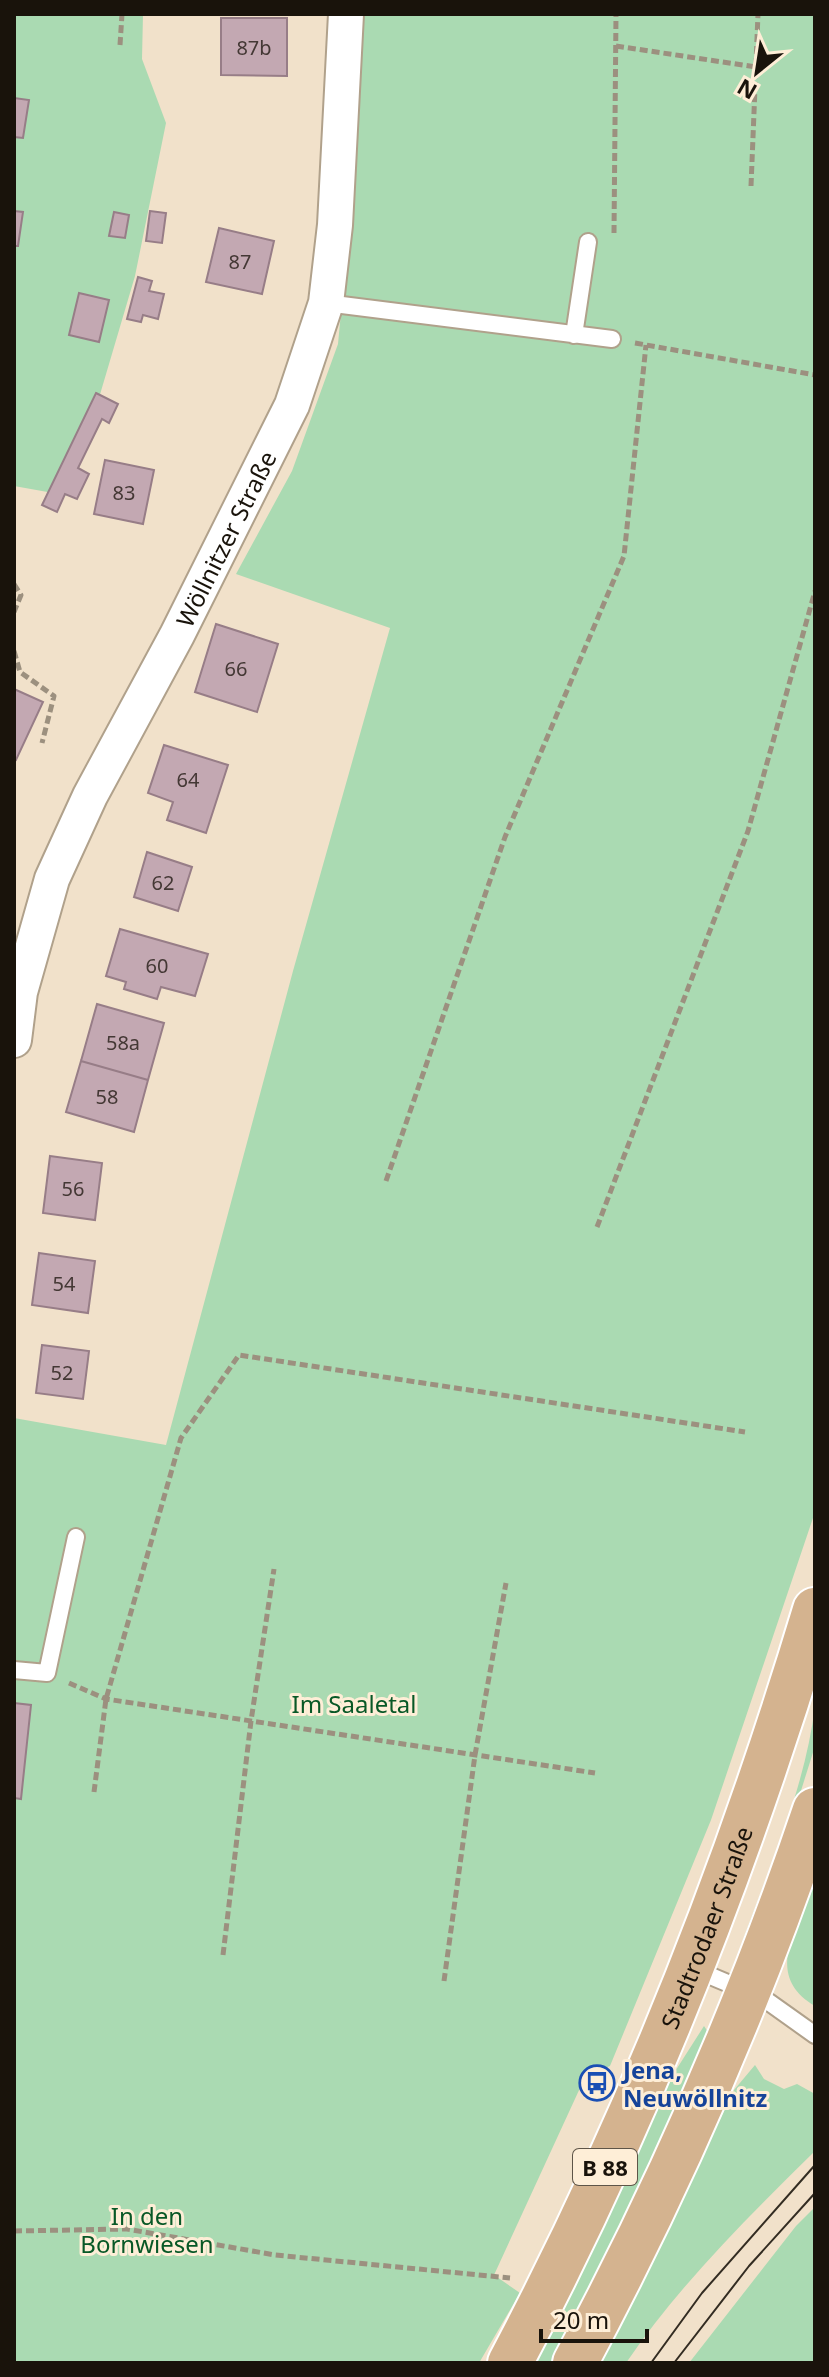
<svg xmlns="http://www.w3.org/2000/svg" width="829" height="2377" font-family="'Noto Sans',sans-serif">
<rect width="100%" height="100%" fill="#f1e1ca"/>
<path fill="#aadab2" d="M14 14H143L142 59 166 123 135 276 70 496 14 486Z
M361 14H815V1512L711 1820 610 2066 586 2075 494 2275 520 2293 479 2363H14V1418L166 1445 293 971 390 628 236 574 292 471 338 344 357 143Z
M815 1706V1746L794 1813 746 1941 743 1940C771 1864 805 1787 815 1706Z
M815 1879V2006C760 1974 801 1923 815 1879Z
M704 2026 708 2032C659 2144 609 2255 552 2363H532L641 2144 667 2084Z
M755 2065 764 2079 784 2089 797 2084 815 2094V2151C747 2218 680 2284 626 2363H599L653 2259 734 2090Z
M815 2207V2363H689L796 2226Z"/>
<path fill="#c3a8b2" stroke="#977d87" stroke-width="2" d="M221 18H287V76L221 75Z
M14 98 29 100 23 138 14 137Z
M14 211 23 212 18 246H14Z
M150 211 166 213 162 243 146 241Z
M114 212 129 215 125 238 109 236Z
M219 228 274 241 262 294 206 282Z
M138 277 152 281 149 291 164 294 158 319 143 315 141 322 127 319Z
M79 293 109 300 99 342 69 335Z
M96 393 118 404 109 423 102 419 78 468 89 474 77 499 65 494 57 512 42 505Z
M105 460 154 470 143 524 94 514Z
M216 624 278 644 257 712 195 692Z
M14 689 43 702 16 760 14 759Z
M164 745 228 765 206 833 167 820 173 802 148 793Z
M147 852 192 867 178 911 134 897Z
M120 929 208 954 195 996 161 987 157 999 124 989 126 982 106 976Z
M97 1004 164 1023 148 1080 81 1061Z
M81 1061 148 1080 134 1132 66 1112Z
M50 1156 102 1163 95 1220 43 1213Z
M39 1253 95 1261 88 1313 32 1305Z
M42 1345 89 1351 83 1399 36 1393Z
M14 1703 31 1705 21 1799 14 1798Z"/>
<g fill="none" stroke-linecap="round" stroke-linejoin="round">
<defs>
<path id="lane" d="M326 303 612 339
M574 335 588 242
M14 1670 47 1673 76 1537
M694 1969 763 1998 815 2035"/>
<g id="street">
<path id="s1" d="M14 1040 20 992 52 879 90 796 177 635 292 405 326 303 335 225 346 14"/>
</g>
<g id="primary">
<path id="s2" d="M510 2363C637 2123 737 1869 815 1610"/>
<path d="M575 2363C670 2186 751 2000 815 1810"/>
</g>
</defs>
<use href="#lane" stroke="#b0a18b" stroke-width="20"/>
<use href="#street" stroke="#b0a18b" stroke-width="38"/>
<use href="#primary" stroke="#fff" stroke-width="48"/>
<path stroke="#9c907f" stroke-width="5" stroke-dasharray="8 4" stroke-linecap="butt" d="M120 45 122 14
M616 46 756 67
M751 186 758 14
M614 233 616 14
M635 343 815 375
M14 584 21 595 14 612
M14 651 20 672 54 696 42 743
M386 1181 505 837 624 556 646 345
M597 1227 748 831 815 591
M69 1683 106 1699 595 1773
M94 1792 106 1699 181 1438 239 1355 745 1432
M223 1955 251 1721 274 1569
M444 1981 475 1755 506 1583
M14 2231 127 2229 275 2255 510 2278"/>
<use href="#lane" stroke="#fff" stroke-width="16"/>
<use href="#street" stroke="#fff" stroke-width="34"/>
<use href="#primary" stroke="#d4b38f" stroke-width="44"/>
<path stroke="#332c22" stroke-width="2" d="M651 2363 702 2293 815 2165
M674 2363 749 2266 815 2193"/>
</g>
<defs>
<symbol id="bus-ring" viewBox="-11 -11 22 22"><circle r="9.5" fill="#feeed7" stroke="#1a4fb4" stroke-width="1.5"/><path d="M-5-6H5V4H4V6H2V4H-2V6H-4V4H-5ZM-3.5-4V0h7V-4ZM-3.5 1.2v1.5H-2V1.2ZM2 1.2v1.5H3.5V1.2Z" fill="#1a4fb4"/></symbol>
</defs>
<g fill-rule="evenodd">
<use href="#bus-ring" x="577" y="2063" width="40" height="40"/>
</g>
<g text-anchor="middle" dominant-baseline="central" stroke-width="6" stroke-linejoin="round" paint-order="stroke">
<g font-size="20" fill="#443835">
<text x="254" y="47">87b</text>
<text x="240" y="261">87</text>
<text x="124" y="492">83</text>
<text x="236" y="668">66</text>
<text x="188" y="779">64</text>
<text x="163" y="882">62</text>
<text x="157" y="965">60</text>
<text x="123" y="1042">58a</text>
<text x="107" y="1096">58</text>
<text x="73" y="1188">56</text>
<text x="64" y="1283">54</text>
<text x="62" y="1372">52</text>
</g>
<rect fill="#feeed7" stroke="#5e5548" stroke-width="2" x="573" y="2149" width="64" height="36" rx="6"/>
<g font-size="22" font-weight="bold" fill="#19130b">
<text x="605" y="2167">B 88</text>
</g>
<g font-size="24" fill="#19130b" stroke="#feeed7">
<text stroke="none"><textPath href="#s1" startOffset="548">Wöllnitzer Straße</textPath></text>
<text stroke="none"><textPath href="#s2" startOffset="478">Stadtrodaer Straße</textPath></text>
</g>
<g font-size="24" fill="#085826" stroke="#feeed7">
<text x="354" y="1703">Im Saaletal</text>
<text x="147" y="2215">In den<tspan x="147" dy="28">Bornwiesen</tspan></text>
</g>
<g font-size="24" font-weight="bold" fill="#164399" stroke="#feeed7" text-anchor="start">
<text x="623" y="2069">Jena,<tspan x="623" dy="28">Neuwöllnitz</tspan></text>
</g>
</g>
<rect width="829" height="2377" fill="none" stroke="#19130b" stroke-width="32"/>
<g transform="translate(757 72) rotate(210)" stroke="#feeed7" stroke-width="6" paint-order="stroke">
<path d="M0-6L14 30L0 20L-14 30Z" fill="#19130b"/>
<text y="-12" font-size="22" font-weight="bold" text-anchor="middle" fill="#19130b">N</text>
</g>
<path d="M541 2329v12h106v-12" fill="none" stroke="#19130b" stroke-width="4"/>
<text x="553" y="2329" font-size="24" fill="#19130b" stroke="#feeed7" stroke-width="6" paint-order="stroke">20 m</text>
</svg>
